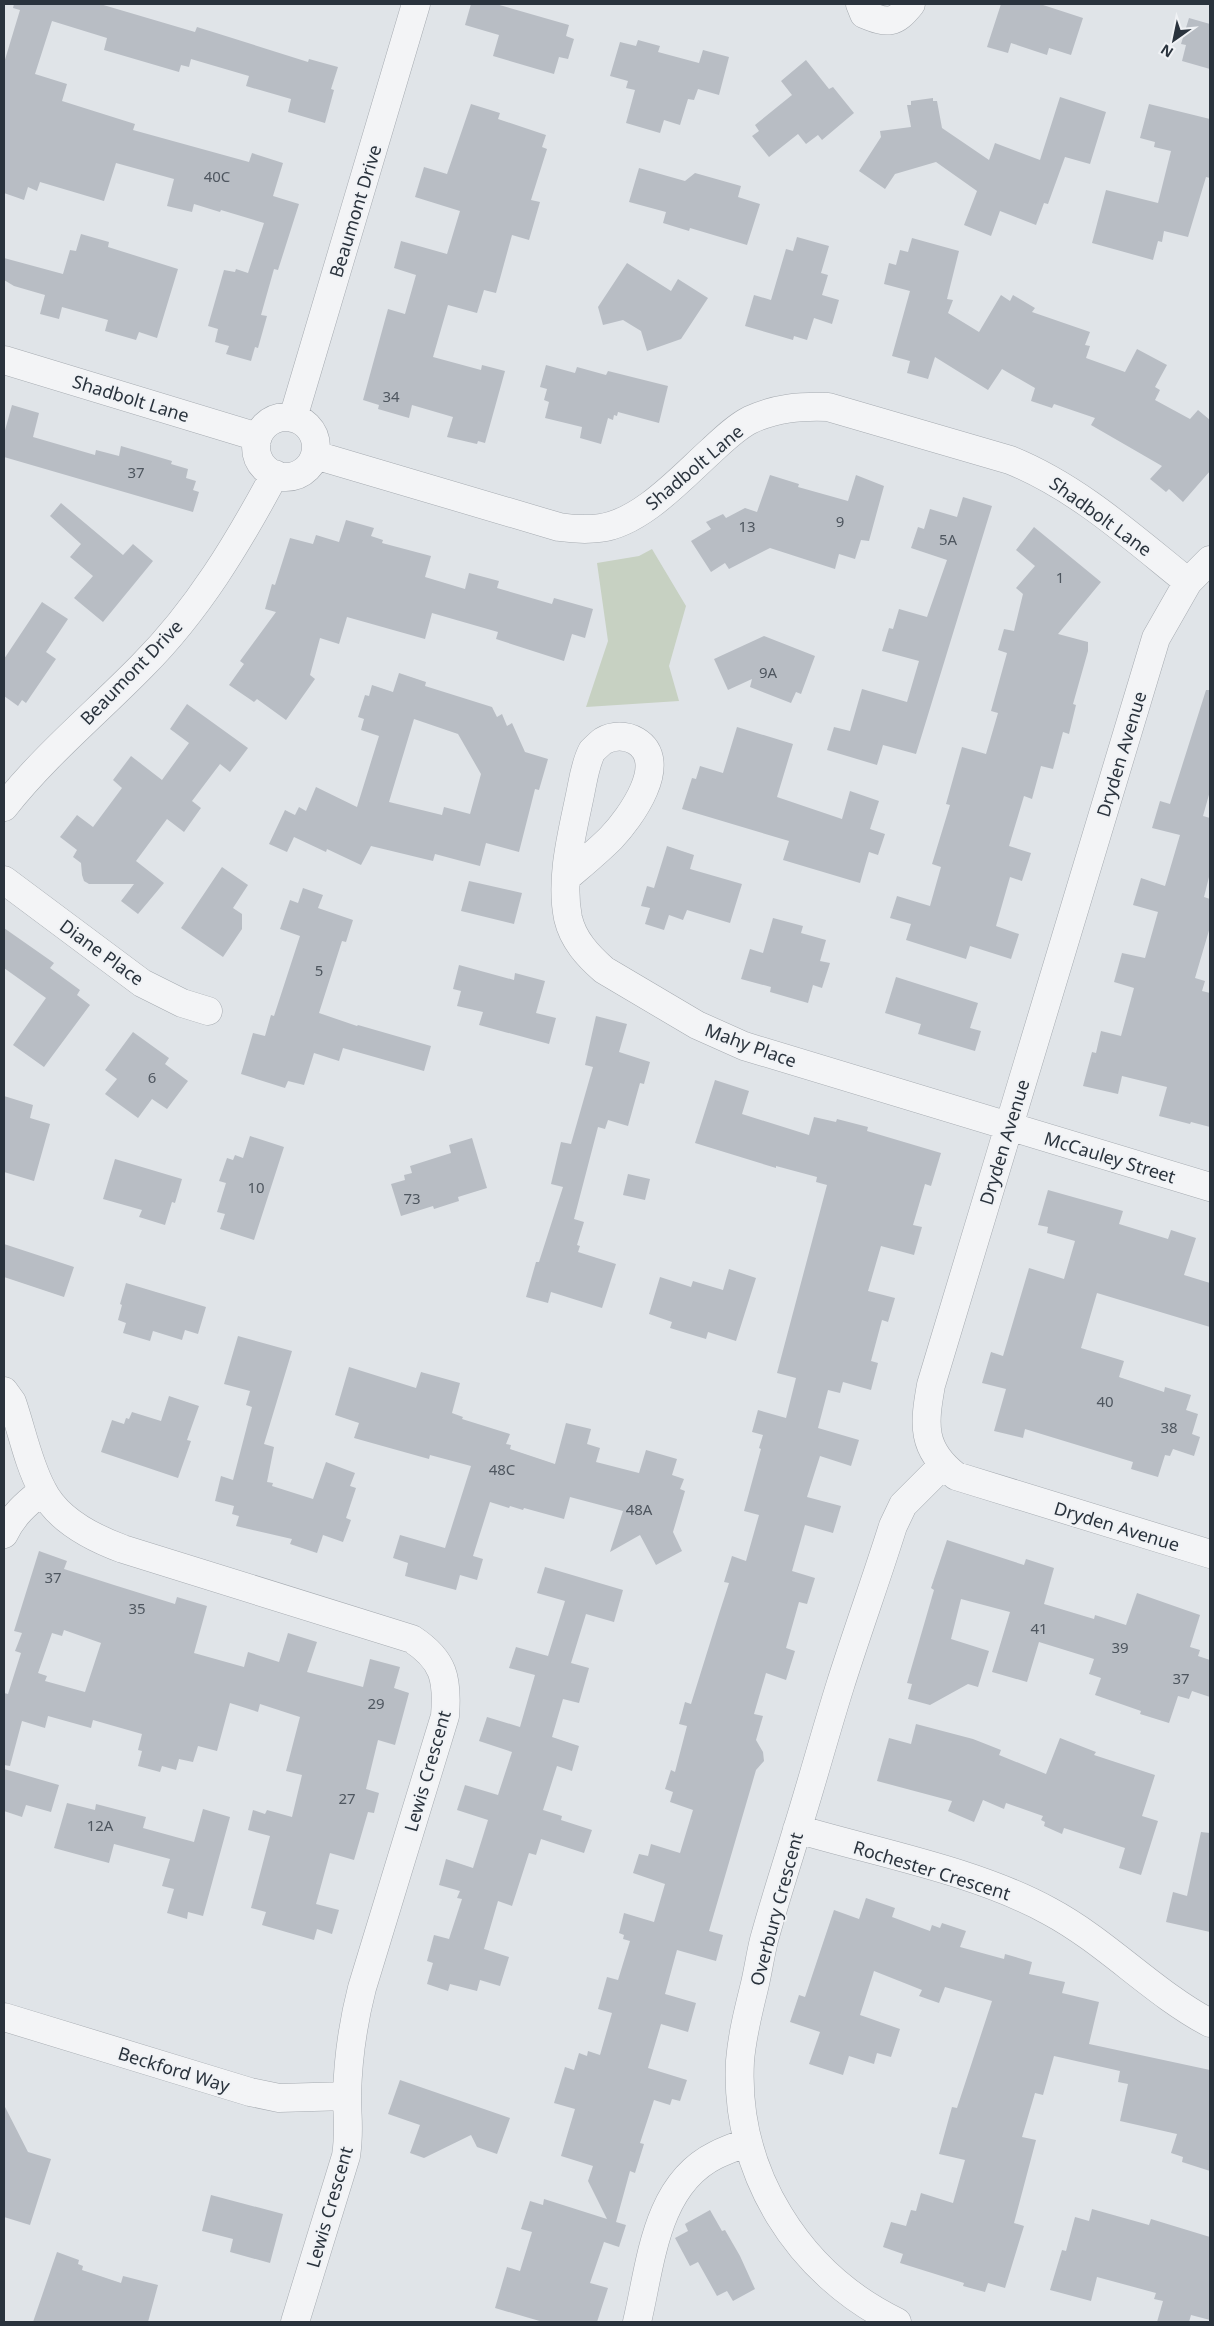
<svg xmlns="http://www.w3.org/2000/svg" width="1214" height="2326" font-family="'Noto Sans',sans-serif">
<rect width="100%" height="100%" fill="#e0e4e8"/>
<path fill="#c7d1c2" d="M652 549 686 606 669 666 679 701 586 707 608 641 597 563 639 556Z"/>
<path fill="#b8bdc4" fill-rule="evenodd" d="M14 4H100L195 32 197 27 308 62 309 59 338 67 331 89 334 90 325 123 288 112 291 99 246 86 249 76 191 59 189 67 181 65 179 72 104 50 107 38 52 21 35 74 67 84 62 101 135 124 133 130 249 162 252 153 283 163 273 196 299 204 278 270 274 269 261 315 267 316 258 348 255 347 251 361 226 354 229 346 215 342 218 329 208 326 224 270 235 272 236 269 248 273 264 223 221 210 220 212 194 204 192 212 167 206 174 179 116 163 104 201 40 182 37 191 28 187 24 200 4 193V63L20 10 13 8Z
M471 4H496L569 25 566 36 574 39 568 59 559 57 554 74 493 56 499 35 465 25Z
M1001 4H1040L1083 18 1071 55 1049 48 1047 55 1011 43 1008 53 987 47Z
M1189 18 1210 24V69L1182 61 1186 45 1181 44Z
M638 40 660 46 658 52 699 63 703 50 729 57 719 95 698 89 694 100 688 99 680 125 664 120 660 133 626 123 635 90 626 88 628 81 610 76 620 42 636 46Z
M806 60 829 89 833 87 854 113 822 140 818 135 806 144 798 134 769 157 752 136 759 131 755 125 792 95 781 81Z
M1060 97 1106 112 1090 164 1065 157 1048 204 1044 203 1036 225 1000 211 991 236 964 225 977 191 936 162 895 174 885 189 859 171 881 137 880 131 911 127 907 105H911V101L933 98V101H937L942 128 989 160 995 143 1040 160Z
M471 104 500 113 498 119 546 135 542 147 547 149 531 200 540 202 529 240 512 235 496 293 484 290 477 313 448 305 433 357 481 370 482 365 505 371 485 443 478 441 477 444 447 437 453 417 412 405 409 418 378 409 379 405 363 400 388 309 405 314 416 275 394 268 401 241 447 254 460 211 415 197 424 167 447 174Z
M1149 104 1210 119V178L1206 177 1188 237 1164 231 1162 242 1158 241 1153 260 1092 243 1106 190 1158 203 1171 151 1154 147 1155 142 1140 138Z
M639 168 685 181 695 173 741 186 738 197 760 204 747 245 690 228 689 231 663 223 666 212 629 202Z
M81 234 109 242 108 247 178 269 157 338 139 332 136 340 105 331 108 320 62 307 59 319 40 314 45 295 14 286 4 280V258L63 274 70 250 76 251Z
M797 237 829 246 821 273 828 275 822 295 839 300 832 324 814 318 807 340 794 336 793 340 745 326 754 295 771 300 786 249 793 251Z
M912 238 959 251 947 299 953 300 948 313 979 332 1001 295 1010 301 1013 295 1035 308 1032 312 1090 332 1085 345 1090 346 1086 358 1125 372 1137 349 1167 365 1155 387 1160 390 1155 400 1190 419 1198 410 1210 420V471L1183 502 1169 489 1166 492 1150 479 1162 466 1091 425 1095 418 1054 404 1052 408 1031 401 1035 388 1002 369 988 390 935 357 928 379 907 373 910 361 892 356 910 291 884 284 889 263 896 265 900 250 908 252Z
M627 263 671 291 678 279 708 298 681 339 647 351 641 331 623 320 603 325 598 307Z
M546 365 575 373 577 367 606 375 608 371 668 386 659 423 618 412 617 416 614 415 613 420 608 418 601 444 580 438 582 427 545 418 549 402 544 400 547 389 540 387Z
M12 405 39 413 33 437 95 455 96 450 119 456 121 446 172 461 171 464 188 469 186 478 196 481 193 490 199 492 193 512 4 457V434Z
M770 475 799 484 798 487 848 501 856 475 884 486 869 541 861 540 855 559 839 554 835 569 770 548 729 569 725 563 711 572 691 541 711 529 706 522 723 514 726 518 745 508 757 512Z
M963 497 992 506 916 754 883 745 877 765 827 750 834 727 850 731 862 689 907 702 919 661 882 651 889 628 893 629 899 609 927 617 947 560 911 548 918 527 924 529 930 509 957 517Z
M61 503 123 555 133 544 153 561 103 622 74 598 93 576 70 557 81 544 50 516Z
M346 520 374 528 371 536 383 540 382 543 431 556 425 577 465 589 469 573 499 581 497 588 552 604 554 598 593 609 585 638 572 634 564 661 496 639 498 632 432 613 425 639 347 617 339 644 320 638 310 675 315 679 286 720 257 699 254 702 229 685 244 664 240 661 276 612 265 609 272 584 275 585 290 538 313 544 316 535 339 542Z
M1034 527 1101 582 1058 634 1088 642V651L1073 704 1076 705 1069 734 1063 732 1053 769 1041 766 1032 799 1024 796 1009 846 1031 853 1022 881 1010 877 996 926 1019 934 1011 959 970 946 966 959 906 940 911 924 890 918 897 896 930 906 941 867 932 864 950 805 946 804 962 747 986 754 998 713 991 711 1007 653 998 650 1004 629 1014 631 1023 594 1016 588 1035 566 1016 550Z
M42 602 68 619 46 652 56 659 26 703 22 700 18 706 4 696V659Z
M764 636 815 656 801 694 796 692 791 703 750 687 752 679 728 690 714 659Z
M399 673 426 682 425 686 492 707 497 717 502 714 507 726 512 723 525 752 548 759 539 790 535 789 519 852 486 843 480 866 435 854 433 861 371 846 361 865 327 849 326 852 294 837 287 852 269 844 285 810 295 815 299 807 306 811 316 787 357 807 379 736 361 730 364 719 358 717 365 695 369 696 372 685 393 692ZM414 719 458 734 481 774 470 814 444 807 442 815 389 802Z
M1206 690H1210V791L1203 816 1210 818V873L1204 897 1210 899V927L1195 978 1205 981 1202 991 1210 993V1127L1191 1122 1190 1124 1159 1116 1167 1087 1122 1076 1118 1094 1083 1086 1092 1052 1096 1053 1101 1031 1121 1036 1134 988 1114 982 1122 953 1145 958 1158 912 1133 905 1141 878 1165 886 1180 835 1152 828 1160 801 1170 804Z
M187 704 248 748 230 772 220 764 192 801 201 808 184 832 167 819 136 861 164 883 138 914 121 901 134 884H89L84 881 82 875 81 863 73 857 77 850 60 837 77 815 93 827 122 788 113 780 131 756 162 780 189 743 170 729Z
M737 727 793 744 777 797 842 819 850 791 879 801 870 829 885 834 878 855 869 852 860 883 783 860 789 841 682 809 692 778 696 779 700 766 723 773Z
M667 846 694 855 690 869 742 884 730 923 687 910 683 920 669 915 664 930 645 924 650 908 641 906 647 886 654 888Z
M222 867 248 885 233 908 242 914V929L223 957 181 928Z
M469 881 522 893 514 924 461 911Z
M303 888 323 895 318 908 353 920 346 942 342 941 319 1013 357 1026 358 1025 431 1046 424 1071 343 1048 339 1061 314 1053 304 1085 288 1081 285 1088 241 1074 253 1033 265 1036 271 1015 274 1016 300 936 280 929 290 900 298 903Z
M773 918 803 926 801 933 826 940 820 961 830 963 822 988 813 985 808 1003 770 992 771 987 741 979 750 949 763 953Z
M4 928 54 963 50 968 80 990 77 995 90 1005 44 1067 13 1045 46 998 4 968Z
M459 965 514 980 515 973 545 981 536 1013 556 1018 549 1044 479 1025 483 1012 457 1006 461 991 453 989Z
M896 977 978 1003 970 1028 981 1031 975 1051 918 1034 921 1024 885 1013Z
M596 1016 627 1024 619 1052 650 1062 644 1084 640 1083 628 1126 608 1120 605 1129 598 1127 574 1219 584 1222 577 1245 580 1246 578 1252 616 1264 602 1308 551 1292 548 1303 526 1297 536 1262H539L563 1187 551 1184 561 1142 571 1144 593 1067 585 1065Z
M133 1032 169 1058 165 1064 188 1081 167 1109 152 1099 138 1118 105 1094 117 1079 105 1070Z
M715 1080 749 1091 742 1114 809 1135 814 1117 836 1122 837 1119 868 1127 867 1131 941 1153 931 1186 925 1184 913 1225 922 1227 914 1255 881 1246 868 1291 895 1298 888 1322 882 1320 871 1361 878 1363 871 1390 843 1382 840 1393 828 1390 818 1428 859 1440 851 1466 820 1456 807 1497 841 1506 833 1533 805 1525 792 1571 815 1578 807 1604 799 1602 786 1648 795 1651 786 1680 766 1673 754 1714 763 1716 756 1740 763 1752 764 1761 756 1770 709 1931 723 1935 716 1961 677 1950 665 1994 696 2003 688 2032 661 2024 648 2068 687 2080 680 2101 672 2099 670 2105 654 2100 640 2143 644 2144 635 2173 630 2171 616 2222 626 2225 619 2247 604 2242 590 2283 608 2288 597 2322H543L495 2308 507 2267 520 2271 532 2232 521 2229 530 2201 543 2205 544 2199 607 2219 588 2181 593 2166 561 2156 575 2109 554 2103 565 2067 574 2070 579 2053 587 2056 588 2051 600 2055 612 2013 598 2009 607 1977 618 1980 630 1941 623 1939 624 1935 619 1933 624 1913 654 1922 665 1884 633 1873 639 1854 648 1856 651 1844 680 1853 693 1810 670 1802 673 1792 665 1789 671 1770 675 1772 687 1726 679 1724 685 1702 691 1704 719 1614 729 1583 724 1582 732 1556 746 1561 759 1515 744 1511 761 1449 759 1448 763 1435 752 1432 758 1410 786 1418 796 1378 777 1373 827 1185 816 1182 817 1177 776 1166V1168L695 1143Z
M4 1096 33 1105 30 1118 50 1124 34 1181 4 1172Z
M250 1136 284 1147 254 1240 220 1229 225 1214 217 1212 226 1183 219 1181 227 1158 233 1160 235 1155 243 1158Z
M472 1138 487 1188 458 1197 459 1201 434 1209 433 1206 401 1216 391 1184 405 1180 404 1175 412 1173 410 1166 451 1153 449 1145Z
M115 1159 182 1179 175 1203 172 1202 165 1225 139 1217 142 1210 103 1199Z
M628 1174 650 1179 645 1200 623 1195Z
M1048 1190 1123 1211 1119 1224 1168 1239 1171 1230 1196 1238 1184 1275 1210 1283V1327L1097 1293 1081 1348 1124 1361 1119 1377 1164 1392 1165 1387 1191 1395 1186 1410 1198 1414 1192 1434 1200 1437 1194 1456 1173 1449 1170 1456 1165 1455 1158 1477 1131 1469 1133 1462 1025 1429 1023 1438 994 1431 1006 1389 982 1383 991 1352 1003 1356 1029 1268 1064 1279 1075 1241 1047 1233 1048 1227 1038 1225Z
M4 1244 74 1267 64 1297 4 1277Z
M729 1269 756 1278 736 1341 708 1332 706 1339 670 1328 672 1322 649 1314 660 1277 691 1287 693 1281 723 1290Z
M126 1283 206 1307 198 1334 185 1330 182 1340 153 1331 150 1341 123 1333 126 1323 118 1320 122 1305 120 1304Z
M238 1336 292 1351 264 1444 274 1447 267 1482 273 1483 272 1486 313 1499 326 1462 355 1473 350 1486 356 1488 346 1518 351 1520 343 1542 323 1535 317 1553 290 1544 292 1539 236 1526 239 1516 232 1514 234 1506 215 1501 221 1476 233 1480 252 1407 246 1405 250 1391 224 1384Z
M349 1367 416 1388 421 1372 460 1383 452 1413 463 1417 462 1419 510 1434 506 1444 511 1445 510 1449 555 1464 566 1423 591 1429 587 1444 600 1448 596 1462 639 1473 646 1450 677 1459 672 1475 684 1479 680 1489 685 1491 673 1532 682 1551 656 1565 640 1535 610 1552 623 1511 570 1497 564 1519 524 1508 523 1510 510 1506 509 1508 490 1502 473 1556 483 1559 477 1580 460 1575 456 1590 405 1576 408 1563 393 1558 400 1535 445 1548 471 1466 430 1455 429 1459 354 1438 359 1423 335 1415Z
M169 1396 199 1406 187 1440 191 1441 178 1478 101 1452 112 1420 124 1424 126 1418 129 1419 132 1412 161 1421Z
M947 1540 1024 1565 1026 1559 1054 1568 1044 1604 1094 1619 1095 1615 1126 1625 1137 1593 1200 1615 1190 1647 1200 1650 1198 1656 1210 1660V1697L1192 1691 1189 1699 1178 1696 1169 1723 1140 1714 1141 1711 1095 1695 1101 1678 1089 1674 1094 1659 1039 1642 1027 1682 992 1672 1010 1612 961 1599 951 1639 989 1651 978 1687 968 1684 930 1705 908 1699 912 1684 907 1683 934 1590 931 1588Z
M39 1551 67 1561 64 1569 114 1585 175 1604 177 1597 207 1606 194 1653 244 1667 248 1652 279 1662 288 1633 317 1642 307 1672 363 1687 370 1659 400 1667 394 1688 409 1693 395 1745 378 1740 366 1789 379 1793 374 1813 368 1812 354 1860 330 1853 316 1904 339 1910 332 1934 317 1929 314 1940 262 1925 266 1912 251 1908 270 1836 248 1830 253 1810 265 1814 267 1810 292 1817 302 1775 286 1771 300 1717 260 1704 258 1712 230 1703 217 1751 198 1746 193 1762 179 1759 176 1770 162 1766 160 1772 138 1766 142 1751 138 1750 142 1734 93 1720 91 1728 48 1716 45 1728 22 1721 10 1766 4 1765V1693L8 1694 21 1653 15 1651 22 1633 14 1631ZM64 1630 101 1643 85 1692 45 1681 47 1676 38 1673 52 1633 62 1636Z
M545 1567 623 1590 614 1622 586 1614 571 1663 589 1668 579 1703 563 1699 552 1737 579 1746 572 1771 557 1766 543 1810 562 1816 561 1820 592 1830 584 1853 541 1839 536 1855 529 1853 512 1906 498 1901 484 1949 509 1957 500 1986 480 1980 477 1991 450 1984 448 1991 427 1984 433 1963 427 1961 434 1935 449 1939 462 1899 457 1898 460 1891 439 1885 446 1859 473 1868 488 1820 457 1810 465 1785 498 1795 512 1752 479 1741 487 1717 520 1727 535 1675 509 1668 516 1647 548 1656 565 1601 537 1593Z
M916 1724 973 1739 1001 1750 999 1755 1046 1774 1060 1738 1096 1752 1094 1755 1155 1775 1142 1816 1158 1821 1141 1875 1119 1868 1125 1848 1064 1828 1062 1834 1044 1826 1045 1822 1041 1820 1043 1816 1006 1803 1004 1809 983 1800 974 1822 948 1811 952 1801 877 1781 889 1738 911 1744Z
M4 1769 59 1785 51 1812 26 1805 22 1817 4 1811Z
M67 1803 95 1810 96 1804 146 1817 143 1828 194 1842 203 1809 230 1817 203 1916 188 1912 187 1919 167 1913 174 1889 162 1886 170 1859 114 1844 109 1863 54 1848Z
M1201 1832 1210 1833V1932L1166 1922 1173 1892 1187 1896Z
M866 1898 895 1908 892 1917 930 1931 932 1925 940 1928 942 1923 966 1931 960 1947 1004 1959 1005 1954 1032 1962 1029 1974 1065 1982 1062 1993 1099 2002 1089 2044 1210 2070V2171L1182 2162 1183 2157 1171 2153 1177 2134 1120 2121 1128 2084 1118 2082 1120 2071 1054 2056 1043 2095 1035 2093 1022 2137 1036 2140 1014 2223 1024 2226 1005 2288 988 2283 985 2292 963 2286 964 2283 900 2263 903 2254 883 2247 891 2222 906 2226 911 2210 916 2211 921 2193 953 2203 965 2160 939 2154 952 2107 957 2108 992 2001 945 1987 939 2003 919 1996 922 1990 874 1971 860 2015 900 2029 891 2057 877 2053 874 2064 849 2056 843 2075 809 2064 820 2032 790 2022 799 1995 805 1997 834 1910 859 1919Z
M400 2080 510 2118 497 2154 477 2147 471 2135 424 2158 410 2153 420 2125 388 2114Z
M4 2105 28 2152 51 2159 30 2225 4 2217Z
M211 2195 283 2214 270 2263 230 2252 233 2239 202 2231Z
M1092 2209 1149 2225 1151 2219 1210 2237V2320L1191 2315 1189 2322H1157L1163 2301 1154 2299 1156 2293 1097 2277 1091 2301 1050 2290 1062 2250 1066 2251 1075 2217 1089 2221Z
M710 2210 722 2231 725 2230 740 2256 755 2289 733 2301 727 2291 717 2296 698 2262 690 2266 675 2238 688 2231 685 2224Z
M57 2252 79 2260 78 2264 83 2266 82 2270 121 2283 123 2276 158 2285 148 2322H33Z"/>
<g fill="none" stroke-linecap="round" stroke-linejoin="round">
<defs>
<path id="minor" d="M860 4 864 14C888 24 895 24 911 4
M4 360 258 437
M256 447a30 30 0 1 1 60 0a30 30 0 1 1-60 0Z
M293 418 416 4
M315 455 559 527C573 529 586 530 600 528 641 523 682 477 711 451 723 440 736 427 750 420 776 408 800 406 828 407L1010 460C1077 487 1132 537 1188 582
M1210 560 1188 582 1156 638 931 1385C924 1424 921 1449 956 1476L1210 1554
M4 807C45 755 96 713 142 666 198 610 238 543 275 474
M566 878C581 865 597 852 611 838 630 818 671 762 636 741 626 735 613 735 603 741 600 743 595 748 592 751 585 764 583 781 580 795 572 834 560 878 568 918 573 940 588 956 604 970L697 1025 744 1046 1210 1187
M4 880 142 983 182 1003 208 1011
M4 1391 12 1402C22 1431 28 1463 42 1489 57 1520 93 1538 123 1549L412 1639C444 1660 448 1679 445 1716L362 1988C353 2023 348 2058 347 2095 347 2118 350 2131 346 2156L295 2322
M4 1534C13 1515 26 1504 42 1491
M797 1829C878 1853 976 1871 1049 1911 1107 1942 1153 1993 1210 2023
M4 2017 250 2092 279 2098 347 2096
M637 2322C651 2264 655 2185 716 2155 726 2150 737 2146 748 2142
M897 2322C798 2274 734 2172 740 2061 742 2036 748 2012 754 1988 758 1972 760 1956 764 1940 774 1903 786 1867 797 1830 812 1782 825 1734 840 1686 857 1632 876 1580 893 1526L903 1505 943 1465"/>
</defs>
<use href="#minor" stroke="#a6abb1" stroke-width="29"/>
<use href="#minor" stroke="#f3f4f6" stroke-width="28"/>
</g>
<g text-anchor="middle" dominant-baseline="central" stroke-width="4" stroke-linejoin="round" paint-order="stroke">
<g font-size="15" fill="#4e565f">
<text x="217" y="176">40C</text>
<text x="391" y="396">34</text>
<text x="136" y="472">37</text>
<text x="840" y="521">9</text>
<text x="747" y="526">13</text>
<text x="948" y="539">5A</text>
<text x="1060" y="577">1</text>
<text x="768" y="672">9A</text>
<text x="319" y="970">5</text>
<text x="152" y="1077">6</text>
<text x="256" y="1187">10</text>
<text x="412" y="1198">73</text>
<text x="1105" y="1401">40</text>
<text x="1169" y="1427">38</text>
<text x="502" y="1469">48C</text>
<text x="639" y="1509">48A</text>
<text x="53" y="1577">37</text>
<text x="137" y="1608">35</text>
<text x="1039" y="1628">41</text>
<text x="1120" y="1647">39</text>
<text x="1181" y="1678">37</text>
<text x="376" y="1703">29</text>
<text x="347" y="1798">27</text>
<text x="100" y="1825">12A</text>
</g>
<g font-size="18" fill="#2a333d" stroke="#f0f2f5">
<text transform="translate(355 211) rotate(-73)">Beaumont Drive</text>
<text transform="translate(131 398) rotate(17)">Shadbolt Lane</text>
<text transform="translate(694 467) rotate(-40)">Shadbolt Lane</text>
<text transform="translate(1101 516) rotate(36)">Shadbolt Lane</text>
<text transform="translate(131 672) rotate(-46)">Beaumont Drive</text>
<text transform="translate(1121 754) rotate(-73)">Dryden Avenue</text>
<text transform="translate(102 952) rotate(36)">Diane Place</text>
<text transform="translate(751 1045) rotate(20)">Mahy Place</text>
<text transform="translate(1004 1142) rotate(-73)">Dryden Avenue</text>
<text transform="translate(1110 1157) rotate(17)">McCauley Street</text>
<text transform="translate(1117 1526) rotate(17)">Dryden Avenue</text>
<text transform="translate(427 1771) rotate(-74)">Lewis Crescent</text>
<text transform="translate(932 1870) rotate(17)">Rochester Crescent</text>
<text transform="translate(776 1909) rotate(-75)">Overbury Crescent</text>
<text transform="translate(174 2069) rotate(17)">Beckford Way</text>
<text transform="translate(329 2207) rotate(-74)">Lewis Crescent</text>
</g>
</g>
<rect width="1214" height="2326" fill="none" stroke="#2a333d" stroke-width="10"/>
<g transform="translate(1174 40) rotate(213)" stroke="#f0f2f5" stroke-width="4" paint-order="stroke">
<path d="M0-4L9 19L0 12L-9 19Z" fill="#2a333d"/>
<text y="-8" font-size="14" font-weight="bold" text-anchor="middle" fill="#2a333d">N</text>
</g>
</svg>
